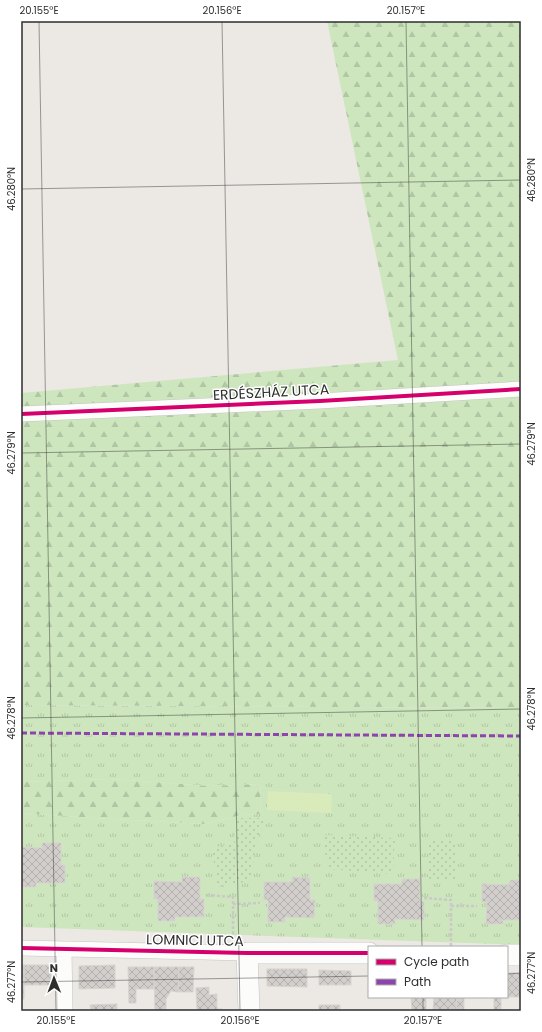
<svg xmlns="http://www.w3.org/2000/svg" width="542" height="1032" font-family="Poppins,sans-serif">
<defs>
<pattern id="grass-tufts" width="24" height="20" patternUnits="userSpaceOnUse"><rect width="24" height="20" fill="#cee6be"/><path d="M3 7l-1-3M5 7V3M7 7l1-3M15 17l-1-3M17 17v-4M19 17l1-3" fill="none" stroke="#b1c6a4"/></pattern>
<pattern id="forest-firs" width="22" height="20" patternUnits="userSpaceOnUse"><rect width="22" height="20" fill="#cee6be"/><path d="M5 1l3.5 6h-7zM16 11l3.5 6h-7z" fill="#b1c6a4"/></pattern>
<pattern id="park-dots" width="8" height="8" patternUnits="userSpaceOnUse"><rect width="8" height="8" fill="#cee6be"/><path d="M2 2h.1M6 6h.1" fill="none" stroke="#b1c6a4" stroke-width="1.8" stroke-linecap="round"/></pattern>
<pattern id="building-cross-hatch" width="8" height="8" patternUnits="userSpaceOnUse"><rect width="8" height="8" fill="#d1cecb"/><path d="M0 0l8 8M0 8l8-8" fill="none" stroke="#b4b1af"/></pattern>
</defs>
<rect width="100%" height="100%" fill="#ece8e4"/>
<path fill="url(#grass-tufts)" d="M21 705 521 708V945L21 927V813L94 818 206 824 240 815 261 814 260 784 209 786 111 779 21 782Z"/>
<path fill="url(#forest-firs)" d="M327 21H521V708L21 705V393L398 360Z
M111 779 209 786 260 784 261 814 240 815 206 824 94 818 21 813V782Z"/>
<path fill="url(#park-dots)" d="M236 818H265L255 849 251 881 217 887 212 848 234 843Z
M322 835 395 838 393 874 328 869Z
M429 840H455L456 881 428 879Z"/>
<path fill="#d9eabb" d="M268 791 332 794 331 813 267 810Z"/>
<path fill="url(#building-cross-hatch)" stroke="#d7d4d0" d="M42 843H61V865H65V883H36V887H21V847L42 848Z
M182 877H200V899H204V917H175V921H158V899H154V881L182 882Z
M292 877 310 878V900H315L314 918 285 917V922H268V900H264V882H292Z
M402 879H420V901L424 902V920L395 919V924H378V901H374V884H402Z
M510 880H521V920H503V924H486L487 902H482V884L510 885Z
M21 965H24V999H21Z
M24 965H51V985H24Z
M115 965V988L79 989V966Z
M128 967H154V989H136V1003H129Z
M154 967H179L178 992 171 991 166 999V1011H155Z
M179 967H194L193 992H178Z
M267 969H307V987L267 986Z
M319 970 351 971V985H319Z
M507 973H521V997H507Z
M209 987V995L217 994V1009H222V1011H197L196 988Z
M411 997H426V1011H412Z
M434 997H457L456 1010H433Z
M457 997H464V1011H456Z
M494 997H501V1011H494Z
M117 1004V1011H91L90 1005Z
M319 1005H340V1011H319Z"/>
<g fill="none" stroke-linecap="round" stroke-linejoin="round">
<defs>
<path id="street" d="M21 414 320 401 521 389
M21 948 247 953
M64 949 65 1011"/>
<path id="secondary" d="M507 955H521
M249 1011 247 953H369"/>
</defs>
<use href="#street" stroke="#c5c4c5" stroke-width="16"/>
<use href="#secondary" stroke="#c5c4c5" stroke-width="22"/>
<path stroke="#c9c9c8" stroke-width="2.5" stroke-dasharray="3 2" stroke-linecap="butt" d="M207 895 233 897V937
M424 898 451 900V947
M233 904 260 903
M451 906H477"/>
<use href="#street" stroke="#fcfcfb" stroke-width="15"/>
<use href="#secondary" stroke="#fcfcfb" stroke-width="21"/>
<path stroke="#8e44ad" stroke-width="3" stroke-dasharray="6 3" stroke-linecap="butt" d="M21 733 521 736"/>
<defs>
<path id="cycleway" d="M21 414 320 401 521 389
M21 948 247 953H369"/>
</defs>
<use href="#cycleway" stroke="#fff" stroke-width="6"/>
<use href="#cycleway" stroke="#d6006c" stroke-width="4"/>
</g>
<path fill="none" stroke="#2e2e2e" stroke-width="1" stroke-opacity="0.45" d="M39 21 56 1011M222 21 240 1011M406 21 422 947M21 189 521 180M21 453 521 444M21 718 521 709M507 974 521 973M21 982 369 976M423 997V1011"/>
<g text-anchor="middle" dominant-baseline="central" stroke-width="3" stroke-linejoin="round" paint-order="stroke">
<g font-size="14" fill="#2e2e2e" stroke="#fff">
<text transform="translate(271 392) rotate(-3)">ERDÉSZHÁZ UTCA</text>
<text transform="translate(195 940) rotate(1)">LOMNICI UTCA</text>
</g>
</g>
<rect width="542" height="1032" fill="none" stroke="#ffffff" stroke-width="44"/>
<rect x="368" y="946" width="140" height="52" fill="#ffffff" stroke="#ababab"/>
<rect x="376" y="959" width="20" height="6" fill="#d6006c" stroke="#ababab"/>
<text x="404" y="966" font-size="12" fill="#2e2e2e">Cycle path</text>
<rect x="376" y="979" width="20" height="6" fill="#8e44ad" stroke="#ababab"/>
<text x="404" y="986" font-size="12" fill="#2e2e2e">Path</text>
<g transform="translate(54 978) rotate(359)" stroke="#ffffff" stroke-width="3" paint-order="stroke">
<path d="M0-3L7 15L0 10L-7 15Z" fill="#2e2e2e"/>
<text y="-6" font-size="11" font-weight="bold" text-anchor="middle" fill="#2e2e2e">N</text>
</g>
<rect x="22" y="22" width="498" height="988" fill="none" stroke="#2e2e2e" stroke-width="1.5"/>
<g font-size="10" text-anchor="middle" fill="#2e2e2e">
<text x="39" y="14">20.155°E</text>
<text x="222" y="14">20.156°E</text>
<text x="406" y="14">20.157°E</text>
<text transform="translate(531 180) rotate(-90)" y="4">46.280°N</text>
<text transform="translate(11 189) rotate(-90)" y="4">46.280°N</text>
<text transform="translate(531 444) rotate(-90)" y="4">46.279°N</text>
<text transform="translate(11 453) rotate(-90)" y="4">46.279°N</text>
<text transform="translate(531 709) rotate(-90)" y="4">46.278°N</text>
<text transform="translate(11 718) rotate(-90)" y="4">46.278°N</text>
<text transform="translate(531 973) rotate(-90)" y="4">46.277°N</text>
<text transform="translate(11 982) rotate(-90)" y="4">46.277°N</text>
<text x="56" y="1024">20.155°E</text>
<text x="240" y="1024">20.156°E</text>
<text x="423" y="1024">20.157°E</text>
</g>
</svg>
